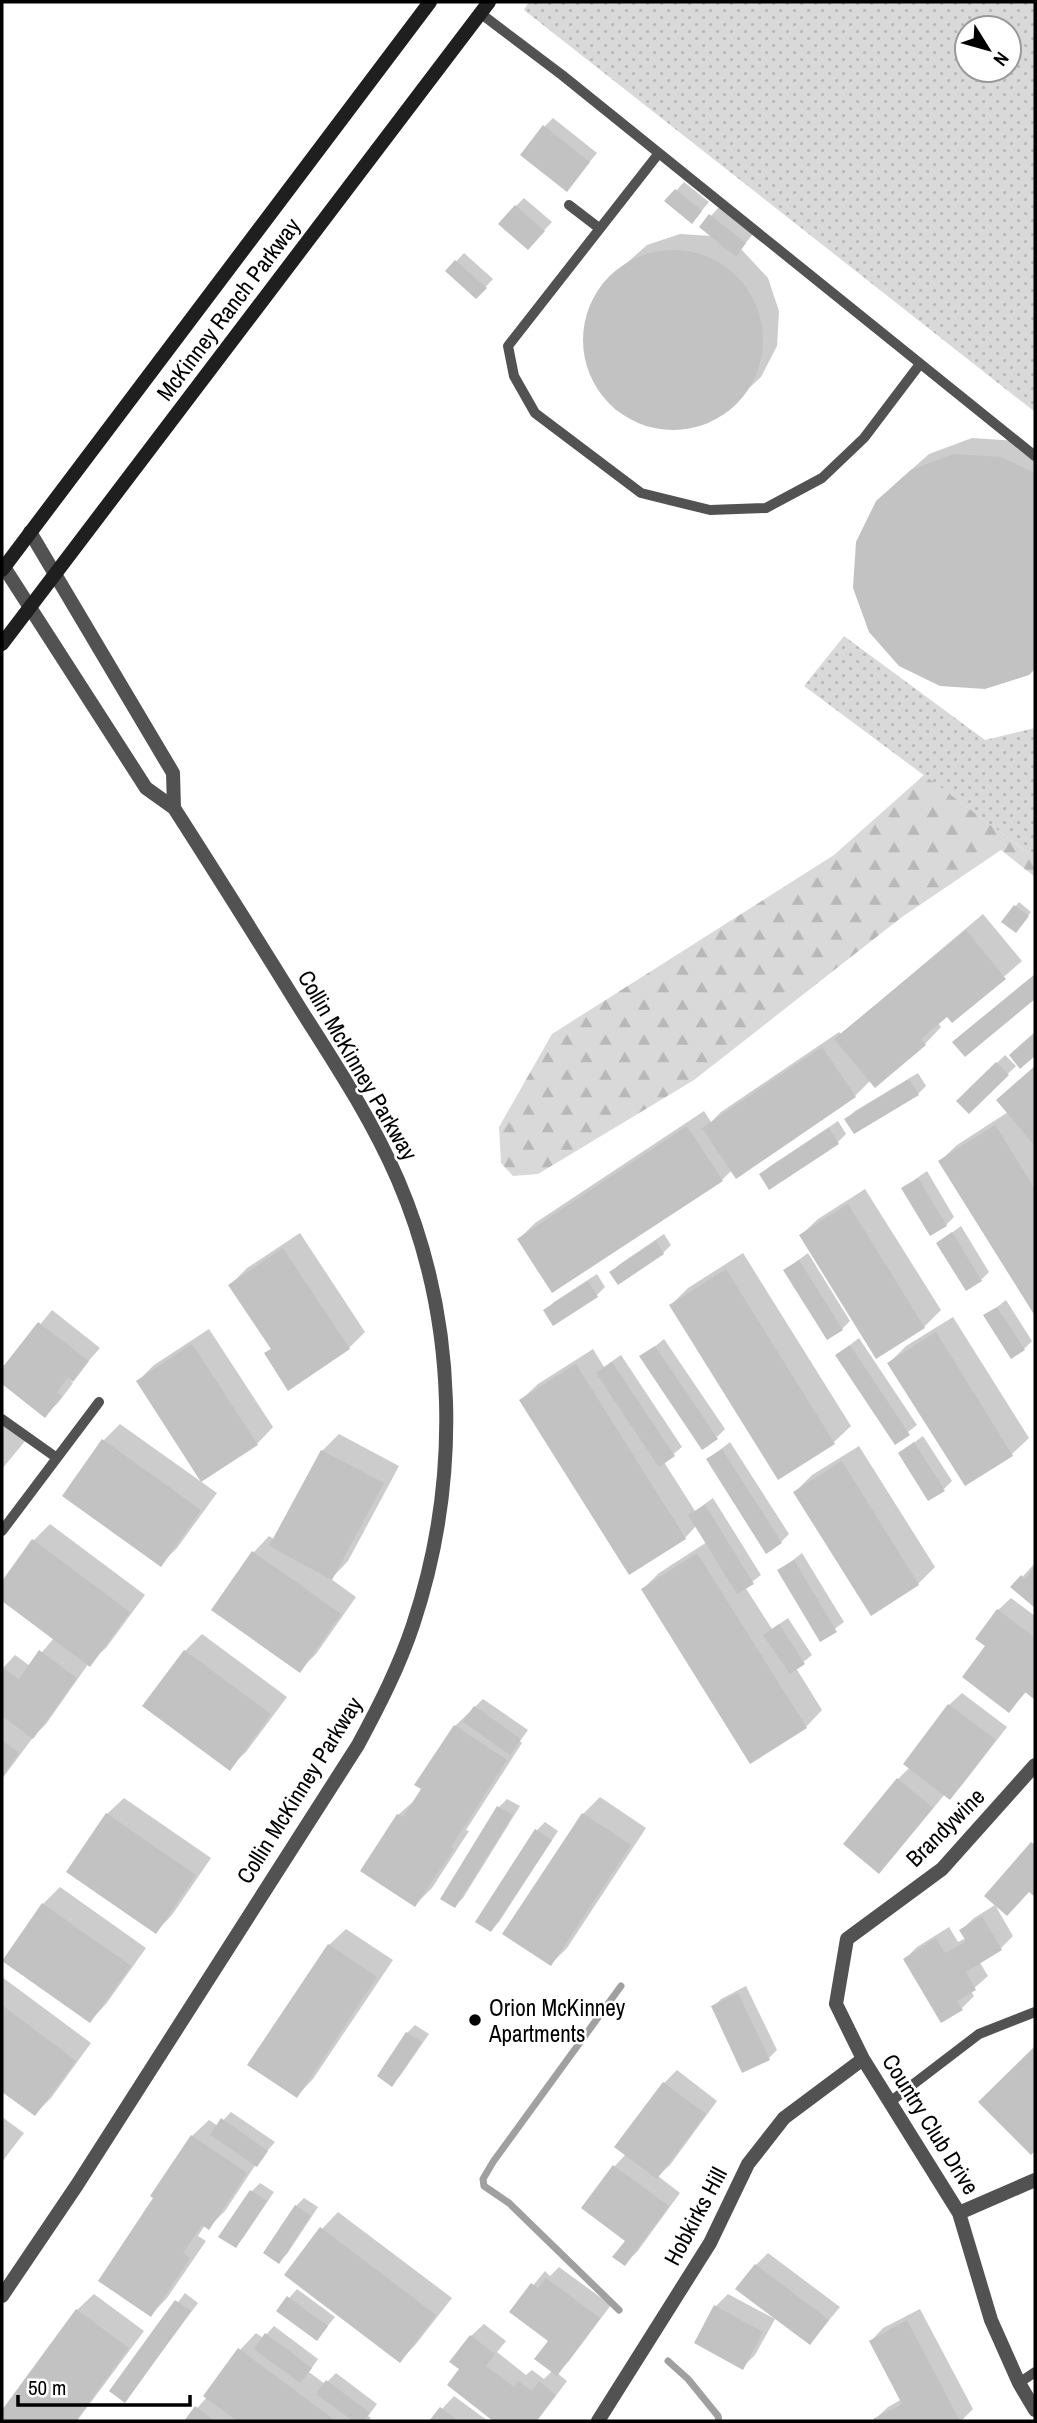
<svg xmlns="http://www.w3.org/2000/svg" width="1037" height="2423" font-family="'Archivo Narrow',sans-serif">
<defs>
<pattern id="grass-dots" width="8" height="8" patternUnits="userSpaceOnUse" patternTransform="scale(1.75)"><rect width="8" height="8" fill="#d9d9d9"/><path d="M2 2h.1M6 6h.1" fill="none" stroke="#b8b8b8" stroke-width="1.8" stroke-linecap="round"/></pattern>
<pattern id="forest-firs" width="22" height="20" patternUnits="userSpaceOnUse" patternTransform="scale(1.75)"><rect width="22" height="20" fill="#d9d9d9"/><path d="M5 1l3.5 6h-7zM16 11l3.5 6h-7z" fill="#b8b8b8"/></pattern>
</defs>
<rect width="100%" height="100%" fill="#fff"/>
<path fill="url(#grass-dots)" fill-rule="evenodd" d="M529 2H1035V412L524 10ZM967 28H1009V70H967Z
M844 636 985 740 1035 728V858L804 686Z"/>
<path fill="url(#forest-firs)" d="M924 775 1035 858V877L1001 850 902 917 694 1080 538 1174 513 1176 501 1163 499 1127 552 1034 834 855Z"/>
<path fill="#0003" d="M553 118 597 153 574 181 545 126Z
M684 182 709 202 699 214 667 201Z
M524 198 552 222 536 239 516 206Z
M719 207 753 234 741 249 768 278 779 311 777 346 761 377 717 418 682 429 647 426 615 409 594 382 584 349 587 315 603 284 647 245 680 234 712 236 701 227Z
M464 253 493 279 476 297 447 271Z
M972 438 1018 441 1035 449V667L1028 674 895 484 929 454Z
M1019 902 1031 912 1019 927 1004 921Z
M983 914 1022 961 953 1021 947 1015 938 1023 941 1027 925 1044 871 1080 855 1096 732 1170 722 1180 519 1239 535 1223 704 1111 711 1122 721 1112 839 1032 841 1034Z
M1005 1055 1016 1066 969 1112 958 1101Z
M1035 1066V1313L940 1161 957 1145 1008 1112 1015 1084Z
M918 1073 926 1086 918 1094 846 1119 855 1111Z
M838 1121 846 1134 838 1142 769 1188 761 1175 769 1167Z
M927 1171 954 1217 946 1225 903 1188Z
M865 1189 941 1310 924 1327 801 1235 818 1219Z
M961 1226 989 1272 981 1280 938 1243Z
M300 1233 365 1332 349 1348 266 1354 272 1348 230 1285 247 1268Z
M664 1234 671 1245 663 1253 619 1283 612 1272 620 1264Z
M743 1253 851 1426 834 1442 779 1477 671 1305 688 1288Z
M808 1253 850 1321 842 1329 785 1270Z
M597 1274 605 1287 597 1295 554 1323 546 1310 554 1302Z
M1006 1300 1032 1341 1024 1349 986 1316Z
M52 1310 100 1348 71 1381 73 1383 58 1403 45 1415 2 1382V1371Z
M953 1317 1029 1438 1012 1454 965 1484 889 1363 906 1346Z
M209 1329 273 1427 257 1444 138 1381 154 1365Z
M859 1338 917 1425 895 1442 837 1355Z
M664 1339 725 1429 717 1437 642 1357Z
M593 1349 604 1367 621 1355 682 1447 664 1462 695 1511 713 1498 761 1575 745 1587 772 1629 788 1618 812 1655 796 1668 822 1710 806 1727 643 1589 659 1573 707 1542 697 1525 685 1538 521 1400 538 1384Z
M2 1422 26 1440 2 1469Z
M120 1424 217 1493 177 1548 161 1564 104 1440Z
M339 1434 399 1466 348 1561 331 1579 356 1597 316 1654 300 1670 253 1553 269 1536 275 1540 322 1451Z
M923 1436 952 1481 944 1489 900 1453Z
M730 1442 789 1534 781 1542 708 1459Z
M859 1446 935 1567 918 1584 795 1492 812 1475Z
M50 1524 145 1595 106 1648 89 1663 46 1724 34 1736 2 1779V1669L15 1655 30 1666 54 1638 2 1599V1584L33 1541Z
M802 1553 844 1622 821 1639 779 1571Z
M1034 1564 1035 1565V1606L1013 1587Z
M1011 1598 1035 1616V1698L1027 1691 1009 1711 987 1646 998 1610Z
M202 1634 287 1697 246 1752 229 1768 145 1706 185 1651Z
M962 1693 1007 1727 962 1785 950 1798 945 1794 891 1859 898 1779 910 1767 949 1705Z
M483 1699 528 1730 520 1741 522 1743 466 1830 469 1831 432 1888 415 1905 362 1870 398 1815 416 1799 455 1726Z
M600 1797 646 1828 567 1948 551 1964 583 1814Z
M124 1798 211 1858 172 1915 156 1932 107 1814Z
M507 1799 520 1806 463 1898 455 1906 442 1898 499 1807Z
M545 1822 558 1831 499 1922 491 1930 478 1921 537 1830Z
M60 1887 146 1948 106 2004 90 2021 4 1960 43 1904Z
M995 1905 1013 1936 1001 1948 979 1961 988 1976 971 1991 974 1996 962 2008 905 1959 917 1947 949 1927 958 1942 966 1938 961 1930 974 1918Z
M346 1929 393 1960 313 2079 297 2096 329 1945Z
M2 1977 91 2043 51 2098 35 2114 2 2089Z
M746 1986 777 2050 769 2058 713 2007 721 1999Z
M415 2025 429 2034 400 2076 392 2084 407 2033Z
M1035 2048V2149L1031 2153 981 2102Z
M677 2070 717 2101 670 2165 658 2176 680 2193 637 2252 624 2264 627 2241 583 2208 615 2166 626 2154 616 2147 664 2083Z
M231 2112 275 2142 256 2164 225 2211 208 2228 205 2225 198 2236 206 2241 167 2298 151 2315 155 2198 192 2136 209 2120 218 2126Z
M2 2117 24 2133 2 2162Z
M260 2183 274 2192 243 2238 235 2246 221 2236 252 2191Z
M304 2198 318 2207 287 2254 279 2262 296 2206Z
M338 2212 452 2298 416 2344 400 2361 322 2229Z
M768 2253 840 2307 810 2343 756 2265Z
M559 2267 611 2305 569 2361 557 2373 567 2381 537 2421H496L449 2385 462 2369 471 2336 484 2324 506 2341 497 2352 526 2375 532 2370 544 2379 552 2371 550 2341 511 2312 545 2271 550 2276Z
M297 2289 335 2317 317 2339 279 2310Z
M185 2293 198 2303 125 2401 111 2391Z
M94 2294 144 2331 77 2421H2V2413L77 2310Z
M728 2294 775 2319 755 2355 743 2367 716 2306Z
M920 2309 973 2409 961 2421H876L875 2419 888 2407 902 2399 871 2341 883 2328Z
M274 2326 318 2359 309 2372 325 2384 336 2373 377 2404 368 2416 371 2418 368 2421H186L207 2397 240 2350 256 2333 263 2338Z
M454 2396 488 2421H431Z"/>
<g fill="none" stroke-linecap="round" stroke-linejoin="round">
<path stroke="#a0a0a0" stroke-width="7" d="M619 2310 509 2203 484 2186 483 2179 493 2162 621 1986
M668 2361 688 2379 718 2416 719 2421"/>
</g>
<path fill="#c2c2c2" d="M543 125 590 162 567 192 520 155Z
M675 189 702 211 692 224 664 201Z
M515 205 545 231 528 250 498 224Z
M709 214 746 243 736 257 699 227Z
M583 340a90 90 0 1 1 180 0a90 90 0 1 1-180 0Z
M455 260 487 288 476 299 445 271Z
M954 454 1001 457 1035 473V669L1029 675 985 689 940 686 899 666 869 632 853 588 856 542 876 501 911 470Z
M1014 905 1029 916 1016 933 1001 922Z
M966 930 1006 979 952 1023 947 1017 921 1039 926 1045 875 1088 834 1039Z
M1035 974V999L965 1057 952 1042Z
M1035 1032V1056L1020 1069 1009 1055Z
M822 1047 856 1097 736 1179 702 1128Z
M996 1062 1009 1075 969 1114 956 1101Z
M1035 1066V1146L996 1100Z
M909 1079 919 1095 854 1134 844 1119Z
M995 1125 1035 1189V1316L938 1161Z
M687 1126 723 1181 552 1293 517 1239Z
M829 1128 839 1144 769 1190 759 1174Z
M918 1178 947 1226 930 1236 901 1188Z
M848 1204 925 1328 876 1359 799 1235Z
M952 1232 982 1281 966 1291 936 1243Z
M656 1241 664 1254 618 1285 609 1272Z
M283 1248 350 1349 288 1391 264 1353 271 1349 228 1285Z
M799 1260 843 1330 827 1340 783 1270Z
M726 1269 835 1444 778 1480 669 1305Z
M588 1281 598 1297 553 1326 543 1310Z
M997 1307 1025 1350 1011 1359 983 1315Z
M38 1322 89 1361 73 1382 68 1377 57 1392 62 1396 45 1418 2 1384V1368Z
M936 1332 1013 1456 965 1486 887 1363Z
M192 1344 258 1445 201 1482 136 1381Z
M850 1345 910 1435 895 1445 835 1355Z
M655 1346 718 1439 702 1450 639 1356Z
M612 1362 675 1456 659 1467 596 1373Z
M576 1364 686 1539 629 1575 519 1400Z
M102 1439 201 1510 161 1567 62 1496Z
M914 1442 945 1491 928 1501 898 1453Z
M722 1449 782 1543 766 1554 706 1459Z
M321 1450 384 1483 332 1580 269 1546Z
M842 1461 919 1585 871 1616 793 1492Z
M705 1505 754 1584 737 1594 688 1515Z
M32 1539 130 1612 90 1667 2 1601V1581Z
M252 1551 341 1614 300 1673 211 1610Z
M697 1553 807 1728 750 1764 641 1589Z
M794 1560 837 1632 820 1642 777 1570Z
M1035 1566V1608L1010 1587 1021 1575 1025 1579Z
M997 1609 1035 1638V1700L1025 1692 1009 1713 962 1677 985 1646 975 1639Z
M779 1624 805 1664 790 1674 763 1635Z
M39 1650 77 1678 33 1739 2 1716V1667L19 1679Z
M184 1650 271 1714 230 1771 142 1706Z
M948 1704 996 1740 950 1800 903 1764Z
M474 1706 521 1739 510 1755 463 1722Z
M454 1725 507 1760 451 1847 454 1849 415 1907 360 1871 397 1814 403 1817 421 1789 414 1785Z
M2 1740 19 1753 2 1777Z
M897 1778 933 1808 879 1874 843 1844Z
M497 1806 513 1815 455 1908 440 1899Z
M106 1813 196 1875 156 1934 66 1872Z
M582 1813 631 1845 551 1966 502 1934Z
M535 1829 552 1840 491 1932 475 1922Z
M1031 1842 1035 1845V1897L1029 1892 1007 1916 984 1896Z
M42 1903 131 1966 90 2023 2 1961Z
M982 1916 1002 1950 966 1972 976 1990 957 2001 963 2010 941 2023 903 1959 936 1938 945 1953 966 1941 959 1930Z
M328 1944 377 1977 297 2098 247 2065Z
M738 1993 770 2060 742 2073 711 2006Z
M2 2005 76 2061 35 2116 2 2092Z
M406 2032 422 2042 392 2087 377 2076Z
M1035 2046V2151L1031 2155 978 2102Z
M663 2082 706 2114 657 2179 614 2147Z
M221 2118 268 2151 257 2167 210 2135Z
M191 2135 247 2173 209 2230 202 2225 183 2253 190 2258 151 2317 98 2281 153 2198 150 2196Z
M613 2165 669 2206 625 2266 612 2257 625 2241 581 2208Z
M250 2190 267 2201 236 2248 218 2237Z
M295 2205 311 2216 279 2264 263 2253Z
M320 2227 436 2315 400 2363 284 2275Z
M755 2264 829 2320 810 2345 735 2289Z
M546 2278 600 2318 557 2376 534 2359 548 2341 509 2312 531 2283 538 2288Z
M287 2296 328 2326 317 2341 276 2311Z
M175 2300 191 2311 125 2403 109 2391Z
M714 2305 763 2332 743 2370 694 2343Z
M76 2309 129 2348 75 2421H2V2410Z
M907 2320 960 2421H874L873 2419 902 2404 869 2341Z
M265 2333 312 2368 300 2383 254 2349Z
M470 2335 495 2354 486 2366 514 2387 518 2381 532 2391 539 2381 556 2395 536 2421H493L447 2385 459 2369 449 2362Z
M238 2348 336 2421H237L203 2396Z
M326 2380 370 2413 364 2421H353L316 2394Z
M195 2406 215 2421H184Z
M440 2407 459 2421H429Z"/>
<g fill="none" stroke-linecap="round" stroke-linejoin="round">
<path stroke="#525252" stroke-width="10" d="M480 13 562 75 1035 456
M659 153 508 346 514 376 535 413 641 493 710 510 766 508 822 478 864 438 920 364
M569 205 599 228
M2 1419 57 1458
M2 1531 99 1402
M890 2102 979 2034 1035 2012
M1019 2383 1035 2372"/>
<path stroke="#525252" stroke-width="14" d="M1035 1765 942 1869 847 1939 836 2004 863 2059 959 2213 991 2320 1019 2383 1035 2410
M959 2213 1035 2180
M598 2421 710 2243 748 2164 784 2118 863 2059"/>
<path stroke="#525252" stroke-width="14" d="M30 532 173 773 174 808
M2 2296 77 2185 358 1745C379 1706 399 1667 413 1625 461 1481 458 1320 398 1180 372 1120 336 1065 301 1010 259 942 217 875 174 808L146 788 4 567"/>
<path stroke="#1f1f1f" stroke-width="14" d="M2 570 430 2
M2 644 489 2"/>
</g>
<circle fill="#000" stroke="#fff" stroke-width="2.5" cx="475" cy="2020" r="7"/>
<g text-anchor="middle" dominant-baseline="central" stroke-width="5" stroke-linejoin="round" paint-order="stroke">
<g font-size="23" fill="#000" stroke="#fff">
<text transform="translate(228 309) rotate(-53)">McKinney Ranch Parkway</text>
<text transform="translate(358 1065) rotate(60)">Collin McKinney Parkway</text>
<text transform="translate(299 1790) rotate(-58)">Collin McKinney Parkway</text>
<text transform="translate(945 1827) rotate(-45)">Brandywine</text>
<text transform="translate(931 2124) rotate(58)">Country Club Drive</text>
<text transform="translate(695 2216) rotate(-62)">Hobkirks Hill</text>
</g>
<g font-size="23" fill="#000" stroke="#fff" text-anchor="start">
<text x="489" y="2007">Orion McKinney<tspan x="489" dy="26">Apartments</tspan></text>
</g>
</g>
<rect width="1037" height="2423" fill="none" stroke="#000000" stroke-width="7"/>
<g transform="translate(988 49) rotate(127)"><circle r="33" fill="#ffffff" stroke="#999999" stroke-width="2"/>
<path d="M0-5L12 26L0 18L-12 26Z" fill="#000000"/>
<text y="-10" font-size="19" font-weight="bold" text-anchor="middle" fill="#000000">N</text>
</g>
<path d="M18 2395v10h172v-10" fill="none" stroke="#000000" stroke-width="3.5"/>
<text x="28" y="2395" font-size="21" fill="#000000" stroke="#ffffff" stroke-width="5" paint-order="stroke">50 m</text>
</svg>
